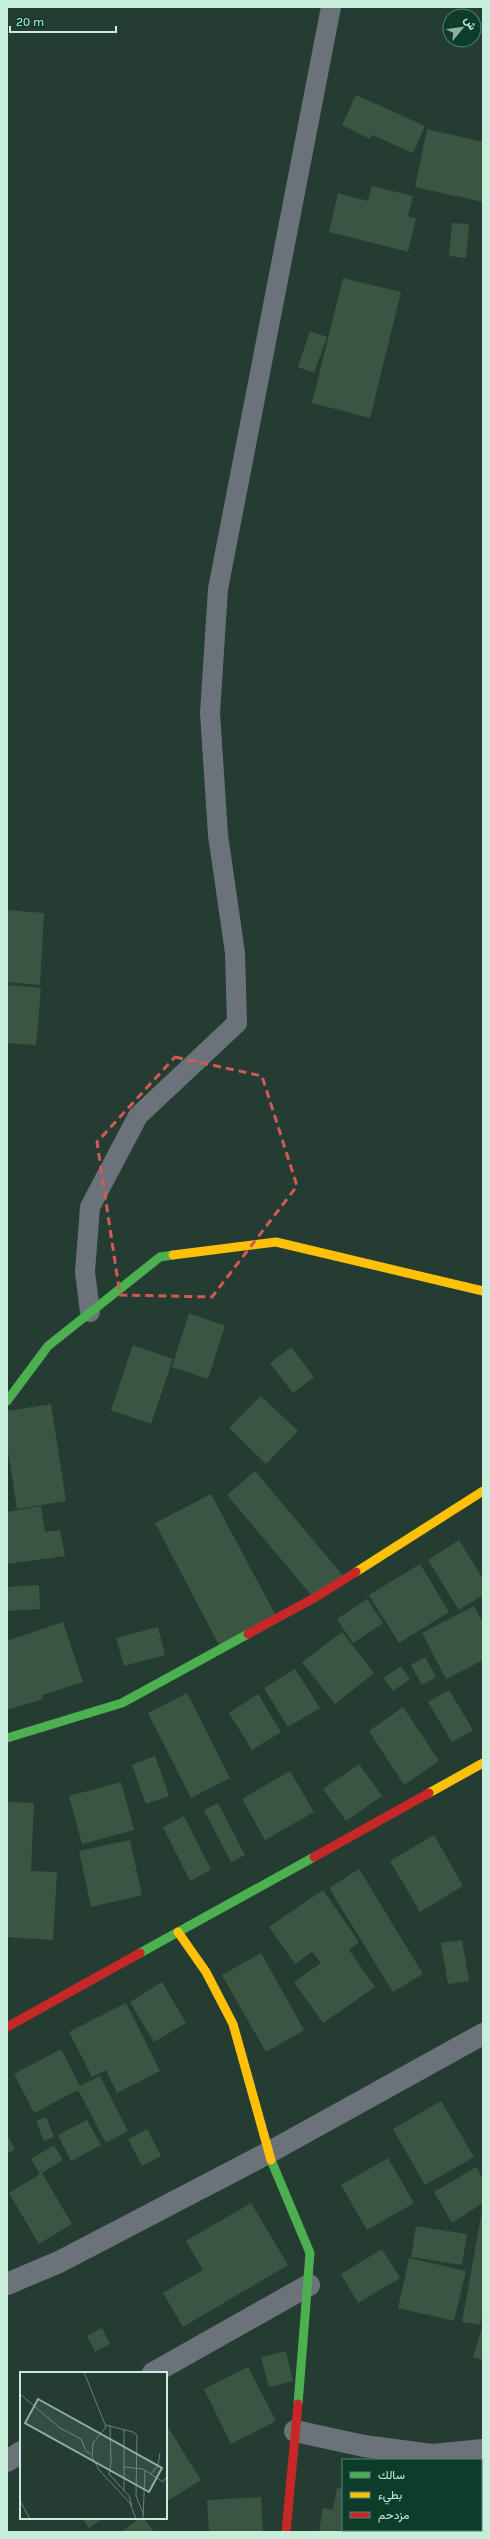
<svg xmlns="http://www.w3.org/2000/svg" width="490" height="2539" font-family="Karla,Vazirmatn,sans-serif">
<rect width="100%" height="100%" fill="#243c32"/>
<path fill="#3a5642" d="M356 95 425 126 413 153 372 135 370 139 342 125Z
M427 129 483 142V202L415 187Z
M372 186 413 196 408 216 416 218 408 252 329 232 338 193 368 201Z
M452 223 469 224 466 258 449 256Z
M343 278 401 292 370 418 312 403Z
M310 331 327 337 314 373 298 367Z
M7 910 44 913 40 985 7 982Z
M7 985 41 988 36 1045 7 1043Z
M189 1313 225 1326 208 1379 172 1367Z
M133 1345 173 1359 151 1424 111 1410Z
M291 1347 314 1377 293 1393 270 1363Z
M261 1396 298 1431 266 1464 229 1428Z
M51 1404 66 1501 17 1509 7 1445V1411Z
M255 1471 345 1578 317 1602 227 1495Z
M211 1494 276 1616 219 1645 155 1523Z
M41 1506 45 1532 60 1530 65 1556 7 1564V1512Z
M459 1540 483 1579V1595L459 1610 428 1560Z
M420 1564 449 1612 399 1643 369 1595Z
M39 1585 40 1609 7 1611V1587Z
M367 1599 383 1623 353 1643 337 1619Z
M474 1606 483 1623V1660L446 1679 422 1633Z
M63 1622 83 1682 42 1695 43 1699 7 1710V1641Z
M158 1627 165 1655 124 1666 116 1638Z
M342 1632 374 1673 335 1704 302 1662Z
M425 1657 436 1677 422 1685 411 1665Z
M401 1666 410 1679 393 1691 383 1678Z
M295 1669 320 1708 288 1727 264 1688Z
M449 1690 473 1730 452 1742 428 1702Z
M187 1693 230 1778 191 1798 148 1713Z
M258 1694 281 1732 252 1750 229 1713Z
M403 1707 439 1761 404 1785 369 1731Z
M155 1756 169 1796 146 1804 132 1765Z
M359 1764 382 1796 346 1821 323 1789Z
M290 1771 314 1812 265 1840 242 1799Z
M121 1782 134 1830 82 1844 69 1796Z
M7 1802 34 1803 31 1871 57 1872 53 1940 7 1937Z
M218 1803 245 1855 231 1862 204 1810Z
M184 1816 211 1870 190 1881 163 1827Z
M434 1835 463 1886 420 1912 390 1861Z
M130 1840 142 1895 91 1907 79 1851Z
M359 1869 423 1974 393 1992 329 1888Z
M323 1890 359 1942 349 1950 375 1987 323 2023 294 1982 321 1963 312 1952 295 1964 269 1927Z
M462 1940 469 1981 448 1984 441 1943Z
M261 1953 304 2030 266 2052 222 1975Z
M162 1982 186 2023 154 2042 130 2002Z
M126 2003 160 2071 117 2093 106 2070 92 2077 69 2032Z
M61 2049 80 2086 100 2076 128 2131 106 2143 78 2090 34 2113 14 2074Z
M441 2101 474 2157 425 2185 393 2129Z
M46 2117 54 2137 44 2141 36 2121Z
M87 2120 101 2145 71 2161 58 2135Z
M147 2129 161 2156 142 2166 128 2139Z
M7 2135 15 2149 7 2154Z
M54 2145 63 2160 42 2173 72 2224 39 2244 9 2193 40 2174 31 2159Z
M388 2158 414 2203 367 2230 341 2185Z
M476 2167 483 2179V2203L452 2223 434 2192Z
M251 2203 288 2265 183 2327 163 2293 203 2270 186 2241Z
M482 2211 483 2311 480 2325 462 2322Z
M416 2226 467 2234 462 2265 411 2257Z
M382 2249 400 2278 358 2303 341 2274Z
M409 2258 466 2271 454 2321 398 2308Z
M483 2324V2360L473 2357Z
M102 2328 110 2344 95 2352 87 2336Z
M286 2351 293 2381 269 2387 261 2357Z
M248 2367 276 2421 231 2444 204 2389Z
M166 2424 201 2480 166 2502Z
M337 2488 343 2489V2530H412V2532H319L323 2508 333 2510Z
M261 2497 263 2532H209L207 2500Z
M483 2504V2532H472L471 2530H481V2505Z
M82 2518H103L89 2528Z
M140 2518H144L154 2532H121Z
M433 2530H450L451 2532H429Z"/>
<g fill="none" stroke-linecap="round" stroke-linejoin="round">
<path stroke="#6b727a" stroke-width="20" d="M90 1312 85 1272 90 1207 138 1116 237 1023 235 953 218 835 210 713 218 589 331 7"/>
<path stroke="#6b727a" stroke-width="22" d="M7 2284 59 2262 268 2153 483 2034
M153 2373 309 2285
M295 2431 364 2446 432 2455 483 2450
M7 2461 21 2452"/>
<path stroke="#4caf50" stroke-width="9" d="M7 1401 48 1346 160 1257 173 1255
M7 1738 122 1703 248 1634
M140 1953 314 1857
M271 2160 310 2253 298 2404"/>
<path stroke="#ffc107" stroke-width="9" d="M173 1255 276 1242 483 1291
M356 1572 483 1491
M429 1793 483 1763
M178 1932 206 1972 233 2024 271 2160"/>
<path stroke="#c62828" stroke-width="9" d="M248 1634 316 1597 356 1572
M314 1857 429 1793
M7 2027 140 1953
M286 2532 298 2404"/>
</g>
<path fill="none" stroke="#d25a54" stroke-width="3" stroke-dasharray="8 5" stroke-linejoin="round" d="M175 1057 262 1076 297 1186 212 1297 120 1295 97 1142Z"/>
<g transform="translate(20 2372)">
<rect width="147" height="147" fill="#243c32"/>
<path fill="none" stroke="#658375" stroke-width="1" d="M64 0 86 55 73 71 72 85 79 98 110 131 116 147M0 22 40 56 61 67 66 79 71 82M86 53 113 60 117 63 116 124 124 143M90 54 91 91 89 102 109 124 112 134M104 57V119M104 95 123 97 143 110 147 104M131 102 138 93 140 81M0 129 10 147M123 147 125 98"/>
<path fill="#8db09f" fill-opacity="0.15" stroke="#8db09f" stroke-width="2" d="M18 27 142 96 129 120 5 51Z"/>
<rect width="147" height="147" fill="none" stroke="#c6eeda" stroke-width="2"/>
</g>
<rect width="490" height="2539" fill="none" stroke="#c6eeda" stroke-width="16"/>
<rect x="342" y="2459" width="140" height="72" fill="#0c3c2a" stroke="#568370"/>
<rect x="350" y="2472" width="20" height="6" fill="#4caf50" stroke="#568370"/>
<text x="378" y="2479" font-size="12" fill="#c6eeda">سالك</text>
<rect x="350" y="2492" width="20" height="6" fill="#ffc107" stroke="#568370"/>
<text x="378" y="2499" font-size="12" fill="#c6eeda">بطيء</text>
<rect x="350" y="2512" width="20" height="6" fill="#c62828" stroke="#568370"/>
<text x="378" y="2519" font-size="12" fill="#c6eeda">مزدحم</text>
<g transform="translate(462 28) rotate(61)"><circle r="19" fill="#0c3c2a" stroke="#568370"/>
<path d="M0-3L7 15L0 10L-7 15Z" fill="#8db09f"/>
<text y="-6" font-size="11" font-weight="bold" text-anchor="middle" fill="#c6eeda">ش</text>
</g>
<path d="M10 26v6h106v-6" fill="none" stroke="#c6eeda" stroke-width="2"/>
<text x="16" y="26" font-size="12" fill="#c6eeda" stroke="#0c3c2a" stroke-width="3" paint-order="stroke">20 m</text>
</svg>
